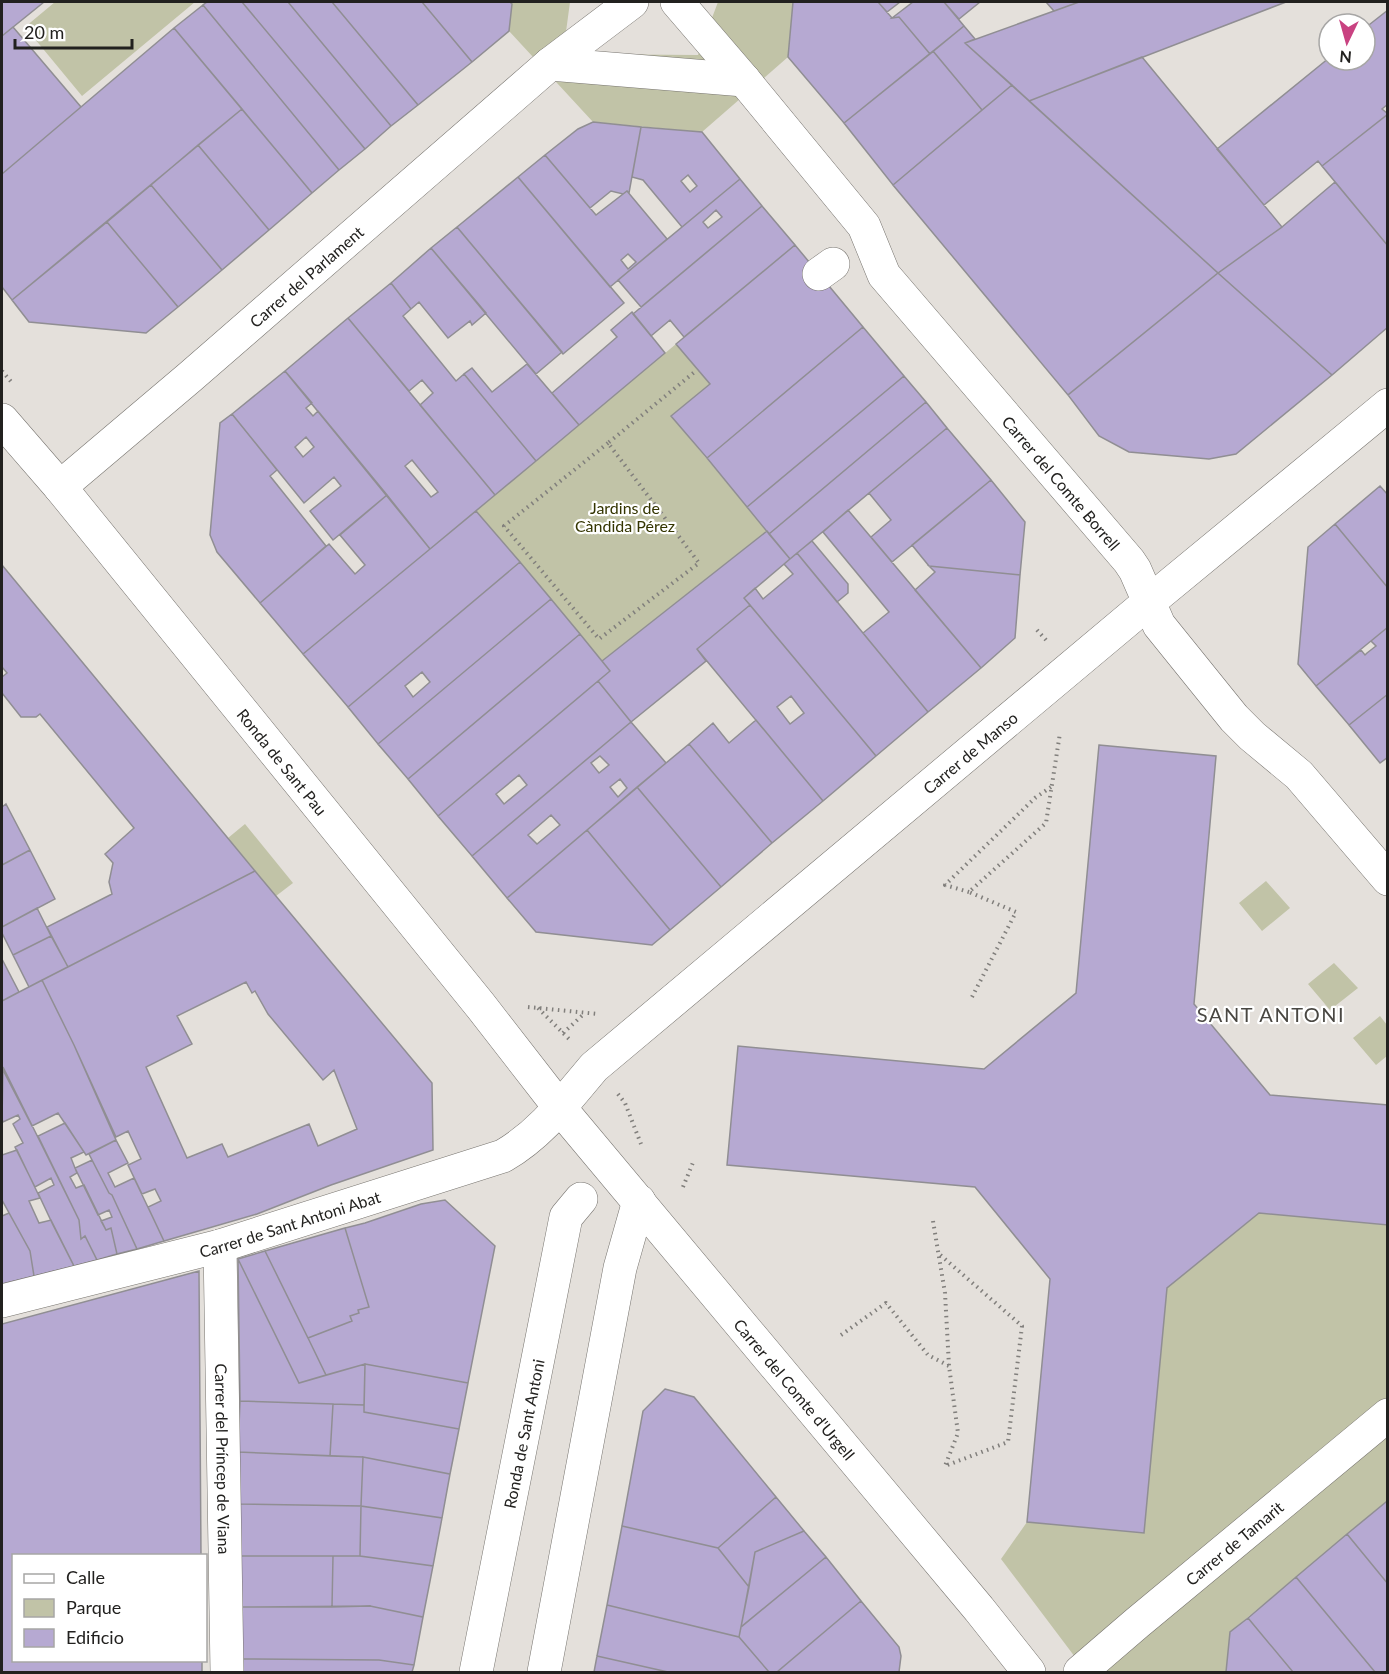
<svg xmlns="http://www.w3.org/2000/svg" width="1389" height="1674" font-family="Lato,sans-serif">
<rect width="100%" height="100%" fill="#e4e0db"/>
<path fill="#c1c3a7" d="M55 2H195L82 96 25 27Z
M511 2H570L563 54 698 55 718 2H793L788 57 702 132 593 122 509 31Z
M676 344 710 384 671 416 767 531 602 661 476 511Z
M245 824 293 883 276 896 228 838Z
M1266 881 1290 908 1262 931 1239 903Z
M1334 963 1358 988 1330 1010 1308 984Z
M1380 1016 1387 1025V1056L1376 1065 1353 1038Z
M1259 1213 1387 1225V1501L1230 1632 1226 1672H1097L1075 1657 1001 1559 1027 1522 1144 1533 1167 1288Z"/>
<path fill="#b6a9d2" stroke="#908e93" stroke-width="1.5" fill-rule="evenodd" d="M2 2H44L2 36Z
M207 2H242L365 149 339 170 203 5Z
M242 2H288L391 126 365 149Z
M288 2H332L418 105 391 126Z
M332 2H422L472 62 418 105Z
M422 2H510L512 4 509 31 472 62Z
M793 2H878L892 18 899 17 930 54 844 123 788 57Z
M878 2H900L887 12Z
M913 2H944L964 26 930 54 899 17 892 18Z
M944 2H980L959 19Z
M1046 2H1079L1054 11Z
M1079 2H1286L1029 101 965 43Z
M203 5 339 170 312 193 174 28Z
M1388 10V104L1382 109 1388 114 1322 166 1318 161 1264 205 1217 149 1329 58V60H1365V28Z
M964 26 975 39 965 43 1012 85 982 110 933 51Z
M13 27 81 107 2 174V36Z
M174 28 242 109 12 300 2 287V174Z
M933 51 982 110 893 185 844 123Z
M1142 57 1282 227 1218 273 1029 101Z
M1012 85 1218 273 1068 395 893 185Z
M242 109 312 193 269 230 198 145Z
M1388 114V246L1322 166Z
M593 122 641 127 629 193 627 191 623 194 611 191 590 208 545 155 578 129Z
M641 127 702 132 740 179 682 227 643 180 632 177ZM688 175 697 186 690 192 681 181Z
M198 145 269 230 222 270 151 185Z
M545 155 596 215 627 191 667 239 610 287 518 177ZM628 254 636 262 628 269 621 260Z
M518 177 624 303 563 354 457 227Z
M740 179 762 206 641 307 618 280ZM716 210 722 217 708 228 703 222Z
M1335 182 1388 246V327L1332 375 1218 273 1282 227Z
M151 185 222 270 178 307 107 222Z
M762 206 795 245 684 337 670 320 651 336 633 314Z
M107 222 178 307 146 333 29 322 12 300Z
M457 227 562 352 536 374 431 248Z
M795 245 863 327 707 458 671 416 710 384 676 344Z
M431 248 486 313 472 325 470 321 448 338 419 302 411 309 391 283Z
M1218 273 1332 375 1236 454 1209 459 1129 452 1099 436 1068 395Z
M391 283 411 309 403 316 434 354 456 381 464 374 536 461 495 495 420 405 433 393 422 380 409 391 348 318Z
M632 312 665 353 579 425 552 393 617 337 611 330Z
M348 318 495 495 430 549 285 371ZM412 460 438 492 431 497 405 466Z
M863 327 904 376 747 507 707 458Z
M527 364 579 425 536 461 464 374 472 368 492 392Z
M285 371 312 403 306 408 313 416 318 411 387 495 333 540 310 511 341 486 334 477 304 503 232 414ZM306 437 314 447 303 457 295 447Z
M904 376 926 402 769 534 747 507Z
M926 402 947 428 790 559 769 534Z
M232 414 277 470 270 476 326 546 260 603 217 552 210 535 220 423Z
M947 428 991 480 892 562 871 537 891 520 869 493Z
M991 480 1025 522 1020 575 929 566 912 545Z
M1380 486 1388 495V588L1335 524Z
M387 495 430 549 303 654 260 603 329 544 355 574 365 565 340 535Z
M848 510 981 668 928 712 863 633 889 612 823 532Z
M476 511 520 562 348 707 303 654Z
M1335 524 1388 588V627L1316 686 1298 664 1308 547Z
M767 531 790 559 744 598 750 605 697 649 706 661 631 722 598 681 610 671 602 661Z
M812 541 848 584V593L837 602 797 553Z
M797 553 928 712 876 756 744 598 755 588 763 599 793 574 784 564Z
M520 562 551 599 378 744 348 707ZM422 672 430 682 413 697 405 686Z
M2 565 255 871 68 967 47 927 112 894 109 882 113 863 105 854 134 828 40 714 36 717H21L2 693V677L7 673 2 667Z
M929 566 1020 575 1015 638 981 668 915 590 935 572Z
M551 599 580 634 408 779 378 744Z
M750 605 876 756 823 801 697 649ZM791 696 804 713 790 724 777 707Z
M1388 627V694L1349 725 1316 686 1361 650 1365 655 1367 653 1376 646 1371 641Z
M580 634 610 671 438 816 408 779Z
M598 681 631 722 472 856 438 816ZM519 775 527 785 504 804 496 794Z
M1388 694V757L1380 763 1349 725Z
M756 720 823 801 772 843 689 744 713 723 729 743Z
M631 722 666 763 507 898 472 856ZM600 756 609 765 599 773 591 763ZM620 779 627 788 618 797 610 787ZM551 815 560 825 537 844 528 835Z
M689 744 772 843 721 887 637 787Z
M1099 745 1216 756 1194 1004 1270 1095 1388 1105V1225L1259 1213 1167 1288 1144 1533 1027 1522 1050 1279 975 1187 727 1165 738 1046 984 1069 1076 993Z
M637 787 721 887 670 930 587 830Z
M6 804 30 850 2 865V807Z
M587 830 670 930 652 945 536 932 507 898Z
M30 850 55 899 2 927V865Z
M255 871 432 1083 433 1150 331 1185 257 1214 164 1241 148 1207 161 1201 155 1189 142 1194 128 1165 141 1159 128 1131 116 1137 74 1045 42 980ZM246 982 252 993 255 991 268 1014 323 1080 334 1070 357 1129 318 1146 309 1124 228 1157 222 1144 187 1158 146 1067 192 1044 177 1016Z
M37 908 51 936 13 955 2 933V927Z
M51 936 68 967 29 987 13 955Z
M3 961 19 992 2 1001V962Z
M42 980 74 1045 116 1140 86 1155 58 1113 32 1126 2 1068V1001Z
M3 1067 79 1220 81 1239 85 1236 97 1260 74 1266 53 1225 38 1193 54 1185 51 1178 35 1187 15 1147 23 1143 13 1124 20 1119 18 1115 3 1122 2 1119Z
M65 1123 84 1152 71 1158 77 1173 70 1177 76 1188 84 1185 106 1230 111 1228 117 1254 97 1260 85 1236 81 1239 79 1220 38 1136Z
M116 1140 128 1163 108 1173 115 1187 134 1178 164 1241 137 1249 112 1195 109 1193 89 1154Z
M17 1150 40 1198 29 1201 39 1223 51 1220 74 1266 34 1276 30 1251 2 1200V1155Z
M92 1160 109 1193 112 1195 137 1249 117 1254 111 1228 106 1230 101 1221 112 1217 109 1210 98 1215 75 1168Z
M445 1200 495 1246 468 1383 365 1364 326 1375 308 1338 352 1321 350 1316 359 1313 358 1310 369 1307 345 1228 365 1223 421 1204Z
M9 1213 30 1251 34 1276 2 1284V1216Z
M345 1228 369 1307 358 1310 359 1313 350 1316 352 1321 308 1338 265 1251Z
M265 1251 308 1338 326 1375 299 1383 238 1259Z
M238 1259 299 1383 365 1364 364 1405 240 1401Z
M199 1271 201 1556H14V1660H202V1672H2V1324Z
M365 1364 468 1383 459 1429 364 1412Z
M665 1389 694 1397 776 1497 718 1548 622 1526 643 1411Z
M240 1401 333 1404 330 1456 238 1452Z
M333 1404 364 1405V1412L459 1429 450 1474 363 1457 330 1456Z
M238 1452 363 1457 361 1506 239 1504Z
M363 1457 450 1474 442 1518 361 1506Z
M776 1497 804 1531 755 1552 749 1587 718 1548Z
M1386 1502 1388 1504V1584L1347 1534Z
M239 1504 361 1506 360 1556H240Z
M361 1506 442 1518 433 1566 360 1556Z
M622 1526 718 1548 749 1587 739 1637 607 1605Z
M804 1531 826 1557 741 1627 755 1552Z
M1347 1534 1388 1584V1672H1375L1296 1577Z
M240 1556H333L332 1607H240Z
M333 1556H360L433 1566 423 1617 370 1606 332 1607Z
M826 1557 861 1601 777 1672H769L739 1637 741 1627Z
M1296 1577 1375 1672H1293L1248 1618Z
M861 1601 899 1647 901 1656 899 1672H777Z
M607 1605 739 1637 769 1672H668L597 1656Z
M370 1606 423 1617 414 1665 379 1660 241 1659 240 1607Z
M1248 1618 1293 1672H1226L1230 1632Z
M597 1656 668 1672H594Z
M241 1659 379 1660 414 1665 412 1672H241Z"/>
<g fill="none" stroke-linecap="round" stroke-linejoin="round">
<defs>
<g id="minor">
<path id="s1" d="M677 2 744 80 864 226 884 275 1129 561 1135 570 1159 625 1234 718 1252 736 1299 775 1388 879"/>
<path d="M550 64 744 80"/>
<path d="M819 274 833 264"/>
<path id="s2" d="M60 487 190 377 550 64 632 2"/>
<path id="s3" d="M220 1246 227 1672"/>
<path id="s4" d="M2 1301 220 1246 503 1156C541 1134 566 1100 594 1067L1149 602 1388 405"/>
<path id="s5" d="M476 1672 566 1217 581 1199"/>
<path d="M544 1672 620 1268 639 1201"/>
<path id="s6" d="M1080 1672 1137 1623 1388 1415"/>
</g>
<g id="major">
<path id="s7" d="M2 420 60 487 480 1005 560 1108 979 1609 1029 1672"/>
</g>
</defs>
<use href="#minor" stroke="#77746f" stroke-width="34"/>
<use href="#major" stroke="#77746f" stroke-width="34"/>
<path stroke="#817f7c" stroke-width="4" stroke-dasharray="1.5 4.5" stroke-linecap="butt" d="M2 371 13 384
M608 443 504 526 599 639 699 563 608 443 697 370
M1037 630 1046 640
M969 892 945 885 1035 798 1051 787
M972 997 1016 912 969 892 1046 823 1060 733
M528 1007 598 1014
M538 1008 569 1039
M563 1033 585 1013
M618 1094 625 1103 641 1144
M683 1187 694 1160
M933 1221 945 1293 949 1366 958 1433 945 1466 1008 1442 1022 1326 938 1253
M841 1335 886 1303 928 1355 949 1366"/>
<use href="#minor" stroke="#fff" stroke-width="33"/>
<use href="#major" stroke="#fff" stroke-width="33"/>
</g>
<g text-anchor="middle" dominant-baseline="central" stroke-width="4.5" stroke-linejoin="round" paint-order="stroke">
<g font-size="16" fill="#22211f" stroke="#fff">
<text stroke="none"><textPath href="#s2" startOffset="324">Carrer del Parlament</textPath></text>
<text stroke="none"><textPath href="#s1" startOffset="618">Carrer del Comte Borrell</textPath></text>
<text stroke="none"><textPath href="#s4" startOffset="1140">Carrer de Manso</textPath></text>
<text stroke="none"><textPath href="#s7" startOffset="442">Ronda de Sant Pau</textPath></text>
<text stroke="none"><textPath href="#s4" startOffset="298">Carrer de Sant Antoni Abat</textPath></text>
<text stroke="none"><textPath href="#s7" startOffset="1252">Carrer del Comte d'Urgell</textPath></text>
<text stroke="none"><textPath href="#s5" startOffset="243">Ronda de Sant Antoni</textPath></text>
<text stroke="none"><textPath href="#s3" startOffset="213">Carrer del Príncep de Viana</textPath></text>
<text stroke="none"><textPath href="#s6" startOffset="201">Carrer de Tamarit</textPath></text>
</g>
<g font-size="16" fill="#343500" stroke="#fff">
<text x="625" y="507">Jardins de<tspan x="625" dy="18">Càndida Pérez</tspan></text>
</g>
<g font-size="20" letter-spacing="1.5" fill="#494742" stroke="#fff">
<text x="1271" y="1014">SANT ANTONI</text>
</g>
</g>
<rect width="1389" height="1674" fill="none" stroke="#22211f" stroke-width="6"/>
<rect x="12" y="1554" width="195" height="108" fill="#ffffff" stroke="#a7a6a5" stroke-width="1.5"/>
<rect x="24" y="1574" width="30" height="9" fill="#ffffff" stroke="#a7a6a5" stroke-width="1.5"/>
<text x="66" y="1584" font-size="18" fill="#22211f">Calle</text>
<rect x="24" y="1599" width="30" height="18" fill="#c1c3a7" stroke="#a7a6a5" stroke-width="1.5"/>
<text x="66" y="1614" font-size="18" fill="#22211f">Parque</text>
<rect x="24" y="1629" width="30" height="18" fill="#b6a9d2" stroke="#a7a6a5" stroke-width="1.5"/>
<text x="66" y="1644" font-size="18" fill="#22211f">Edificio</text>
<g transform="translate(1347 42) rotate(185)"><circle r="28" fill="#ffffff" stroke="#a7a6a5" stroke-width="1.5"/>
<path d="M0-4.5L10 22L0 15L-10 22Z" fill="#c94281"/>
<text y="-9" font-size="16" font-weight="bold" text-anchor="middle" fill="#22211f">N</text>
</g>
<path d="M15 39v9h117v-9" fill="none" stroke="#22211f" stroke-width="3"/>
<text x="24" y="39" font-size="18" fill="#22211f" stroke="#ffffff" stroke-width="4.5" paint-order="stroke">20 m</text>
</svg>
